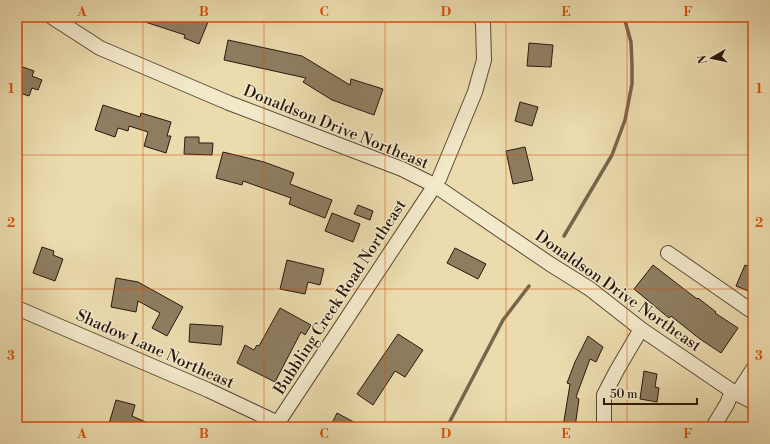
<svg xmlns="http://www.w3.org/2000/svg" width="770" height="444" font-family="'Libre Bodoni',serif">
<rect width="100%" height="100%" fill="#ebdbae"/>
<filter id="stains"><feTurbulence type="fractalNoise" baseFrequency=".005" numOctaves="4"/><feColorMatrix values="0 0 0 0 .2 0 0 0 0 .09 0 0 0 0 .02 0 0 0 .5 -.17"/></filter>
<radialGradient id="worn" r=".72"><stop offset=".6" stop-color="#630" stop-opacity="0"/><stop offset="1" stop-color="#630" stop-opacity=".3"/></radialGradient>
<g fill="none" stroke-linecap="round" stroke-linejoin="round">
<path stroke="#76654d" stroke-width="3.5" d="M564 236 612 155 625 120 632 84V65L631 42 624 17
M447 427 503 320 529 286"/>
</g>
<path fill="#8e7d61" stroke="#2a180d" d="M136 17H210L199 44 184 38 185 35 136 19Z
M228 40 302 56 350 85 351 79 383 89 374 115 332 100 303 82 306 78 224 60Z
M529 43 553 45 551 67 527 66Z
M17 65 34 71 32 76 42 80 38 90 32 88 29 96 17 92Z
M520 102 538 107 532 126 515 121Z
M103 105 140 117 141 113 171 122 167 136H171L166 153 144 146 148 132 129 126 128 131 118 128 115 137 95 130Z
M185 137H199V143H213L212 155 184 154Z
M525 147 533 180 513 184 506 151Z
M223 152 264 162 294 173 290 184 332 200 325 218 289 204 291 198 243 181 242 185 216 178Z
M358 205 373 211 370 220 354 214Z
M332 213 360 224 353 242 325 231Z
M42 247 54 251 53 255 63 259 55 281 33 273Z
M455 248 486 264 478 279 447 263Z
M287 260 324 269 320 285 308 282 305 294 280 289Z
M653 265 697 299 698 298 716 312 715 313 738 328 721 353 700 339 671 316 669 318 634 289Z
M745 265 753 268V293L736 286Z
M116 278 138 282 183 307 167 336 152 328 160 313 138 301 136 312 111 307Z
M280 308 311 325 305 335 301 332 275 382 237 363 245 345 254 350 257 345 259 346Z
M190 324 223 326 221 345 189 342Z
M398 334 423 350 405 377 395 371 373 405 357 394Z
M588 336 603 347 596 362 590 359 576 397 579 399 575 427H563L570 384 567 383 575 362Z
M644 371 657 374 655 387 659 388 657 402 640 399Z
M116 400 135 405 132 416 157 427H108Z
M337 413 363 427H330Z"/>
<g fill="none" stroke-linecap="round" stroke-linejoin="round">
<defs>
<path id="minor" d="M52 17 100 48 229 103 402 169 434 185 550 264 590 289 641 329 732 391 753 402
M668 253 753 312
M17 308 208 390 278 423
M737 394 753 369
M275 427 439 179 475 92 484 60 483 23 480 17
M604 427V395L617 370 641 329
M713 427 727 404 732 391"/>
</defs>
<use href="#minor" stroke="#5a4935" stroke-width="16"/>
<use href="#minor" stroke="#f2e8ca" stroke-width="14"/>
</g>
<path fill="none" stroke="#d5520c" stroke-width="1" stroke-opacity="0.55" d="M143 17V427M264 17V427M385 17V427M506 17V427M627 17V427M17 155H753M17 289H753"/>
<g text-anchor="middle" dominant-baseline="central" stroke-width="3" stroke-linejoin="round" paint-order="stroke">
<g font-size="16" fill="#2a180d" stroke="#f2e8ca">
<text transform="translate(336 127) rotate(22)">Donaldson Drive Northeast</text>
<text transform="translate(618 291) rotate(35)">Donaldson Drive Northeast</text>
<text transform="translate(340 297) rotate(-57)">Bubbling Creek Road Northeast</text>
<text transform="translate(155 349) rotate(24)">Shadow Lane Northeast</text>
</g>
</g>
<rect width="770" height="444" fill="none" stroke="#ebdbae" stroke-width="44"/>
<g transform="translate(712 58) rotate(261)" stroke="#f2e8ca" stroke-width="3" paint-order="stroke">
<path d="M0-3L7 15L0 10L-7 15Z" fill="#2a180d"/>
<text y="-6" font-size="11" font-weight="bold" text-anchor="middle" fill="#2a180d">N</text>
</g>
<path d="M604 398v6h93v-6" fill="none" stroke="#2a180d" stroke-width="2"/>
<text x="610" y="398" font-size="12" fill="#2a180d" stroke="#f2e8ca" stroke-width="3" paint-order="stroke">50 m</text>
<rect x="22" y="22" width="726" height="400" fill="none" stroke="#d5520c" stroke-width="1.5"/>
<g font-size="13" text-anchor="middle" font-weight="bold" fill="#d5520c">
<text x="82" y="16">A</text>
<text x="204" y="16">B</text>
<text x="324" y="16">C</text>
<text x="446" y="16">D</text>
<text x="566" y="16">E</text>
<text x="688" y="16">F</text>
<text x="11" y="93">1</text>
<text x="759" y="93">1</text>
<text x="11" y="227">2</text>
<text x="759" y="227">2</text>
<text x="11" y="360">3</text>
<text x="759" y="360">3</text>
<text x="82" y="438">A</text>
<text x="204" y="438">B</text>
<text x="324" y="438">C</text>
<text x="446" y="438">D</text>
<text x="566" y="438">E</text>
<text x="688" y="438">F</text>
</g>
<rect width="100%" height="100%" filter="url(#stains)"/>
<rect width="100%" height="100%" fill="url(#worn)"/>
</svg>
